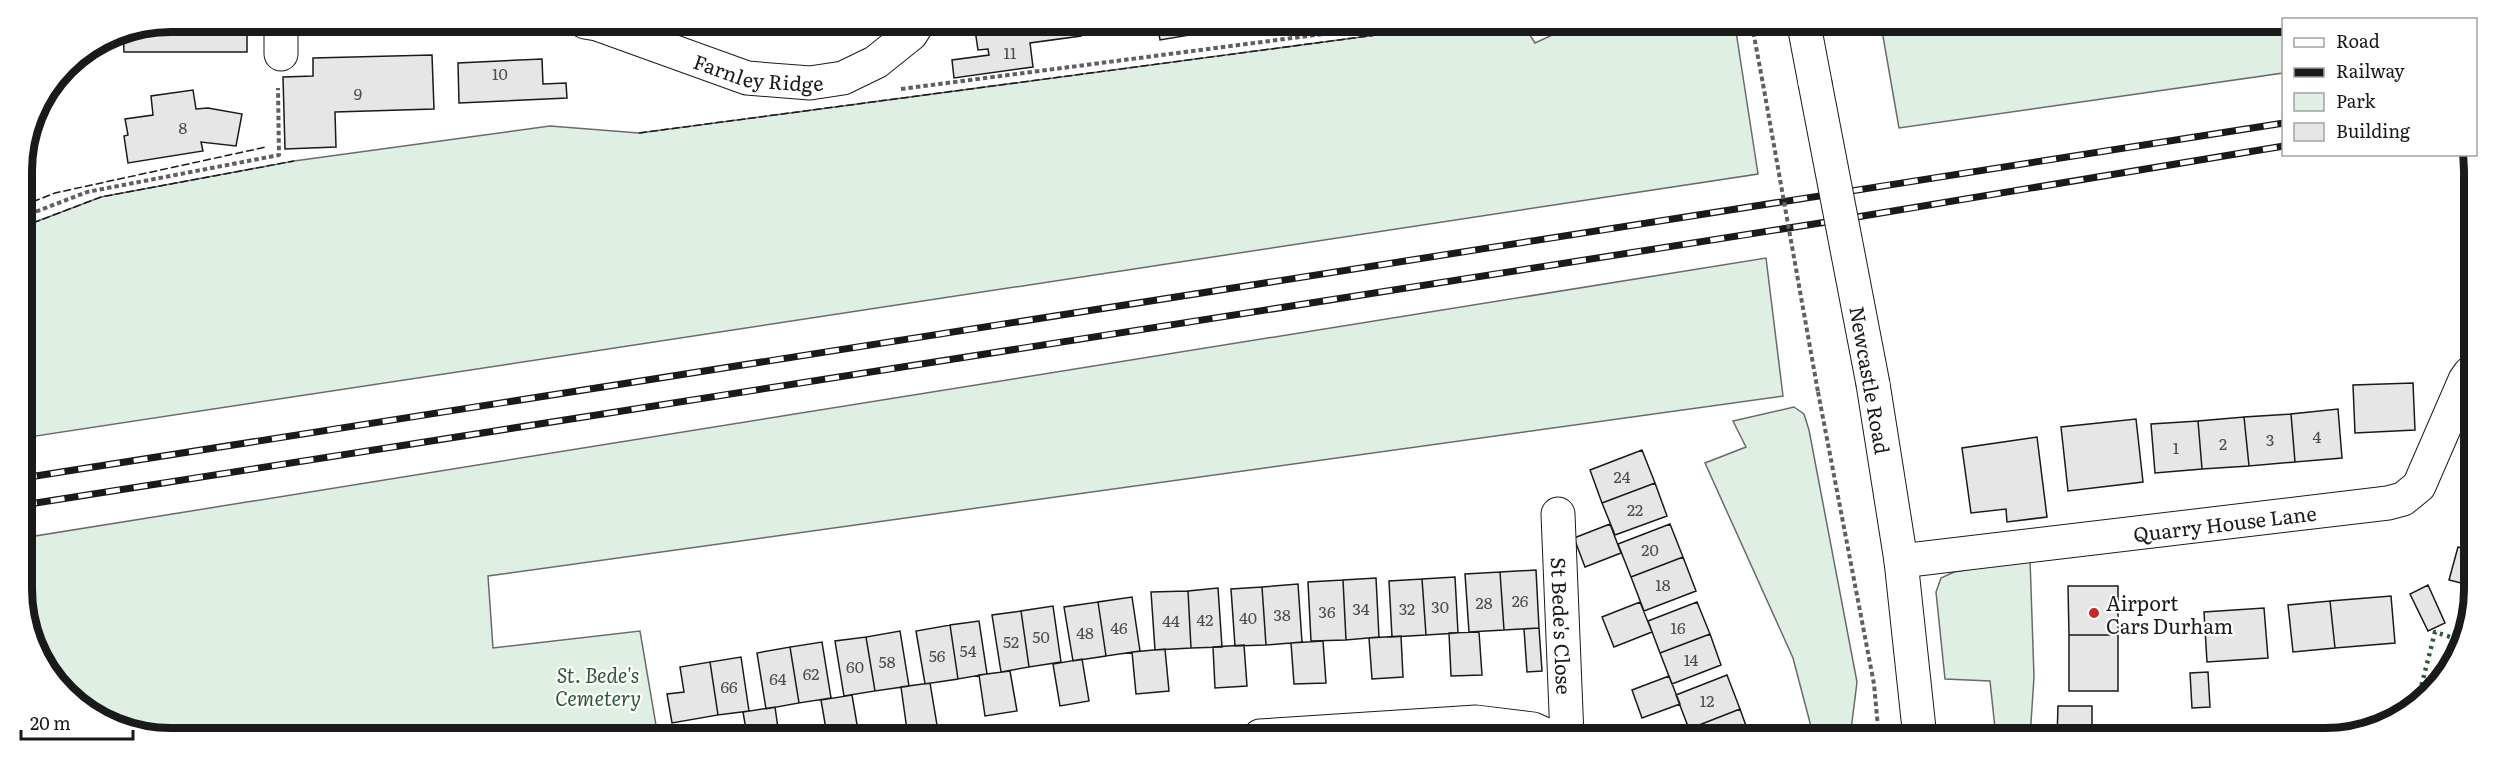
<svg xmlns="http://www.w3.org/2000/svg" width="2495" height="760" font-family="Literata,serif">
<rect width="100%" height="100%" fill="#fff"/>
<path fill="#e0efe3" stroke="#6a6a6a" stroke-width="1.5" d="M1459 24H1523L1535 43 1576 24 1735 25 1758 174 23 438 22 227 101 197 294 161 550 126 639 133Z
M1881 25 2283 26V73L1899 128Z
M1766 258 1783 396 488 576 493 648 640 631 657 731 594 735 132 734 58 688 24 618 23 538Z
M1794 407 1804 414 1809 430 1857 682 1850 738H1814L1793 658 1705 463 1746 447 1733 421Z
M2030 559 2034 677 2030 738H1996L1990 681 1945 679 1936 592 1941 578 1954 572Z"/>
<path fill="#e6e6e6" stroke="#1a1a1a" stroke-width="1.5" d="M171 21H247V52H124L123 30Z
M715 22H741L736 33Z
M974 23H1079L1081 36 1030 43 1033 67 954 78 952 60 989 55 988 49 978 50Z
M1157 23H1194L1196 34 1160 40Z
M432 55 434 109 335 112 336 147 285 149 283 77 313 76V58Z
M542 59 543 84 566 83 567 98 459 103 458 63Z
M193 90 196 109 208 108 242 114 236 146 201 142 203 151 128 163 124 136 128 135 125 119 153 115 151 96Z
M2413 383 2415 430 2355 433 2353 385Z
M2338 409 2342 458 2295 462 2291 414Z
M2291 414 2295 462 2249 466 2244 417Z
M2244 417 2249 466 2202 469 2198 421Z
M2136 419 2143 482 2068 491 2061 427Z
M2198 421 2202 469 2155 473 2151 424Z
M2037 437 2047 517 2007 522 2006 509 1971 513 1962 448Z
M1642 450 1655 483 1602 503 1590 470Z
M1655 483 1667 516 1615 535 1602 503Z
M1610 524 1621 553 1585 567 1574 538Z
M1670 524 1683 557 1631 577 1618 544Z
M2458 547 2469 550V585L2449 580Z
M1683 557 1696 591 1644 611 1631 577Z
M1536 570 1539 628 1504 630 1500 572Z
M1500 572 1504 630 1469 632 1465 574Z
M1455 577 1458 633 1426 635 1422 579Z
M1376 578 1379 637 1346 640 1343 580Z
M1422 579 1426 635 1392 637 1389 581Z
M1343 580 1346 640 1311 641 1308 582Z
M1298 584 1302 642 1266 645 1262 587Z
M2428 585 2445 623 2428 631 2410 594Z
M2068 586H2118V635H2069Z
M1262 587 1266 645 1235 646 1231 589Z
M1218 588 1222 647 1191 648 1188 591Z
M1188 591 1191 648 1155 650 1151 592Z
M2391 596 2395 643 2335 648 2330 601Z
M1132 597 1140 651 1106 656 1098 602Z
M2330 601 2335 648 2293 652 2288 605Z
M1098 602 1106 656 1073 661 1064 607Z
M1640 602 1652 632 1614 647 1602 617Z
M1697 602 1710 634 1660 653 1648 621Z
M1053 606 1061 662 1029 667 1021 611Z
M2264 608 2268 658 2207 662 2204 612Z
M1021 611 1029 667 1001 672 992 615Z
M979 621 987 674 958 679 950 625Z
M950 625 958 679 925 684 916 631Z
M1539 628 1542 671 1527 672 1524 629Z
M900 631 909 686 875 691 866 637Z
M1479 632 1482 675 1451 676 1449 633Z
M1710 634 1721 665 1672 684 1660 653Z
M2069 635H2118V691H2069Z
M1401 636 1403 677 1372 679 1369 638Z
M866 637 875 691 844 696 835 641Z
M1323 641 1326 683 1294 684 1291 643Z
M822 642 831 698 799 703 790 647Z
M1244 645 1247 686 1215 688 1213 647Z
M790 647 799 703 766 709 757 653Z
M1165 649 1169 691 1136 694 1132 652Z
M741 657 749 711 718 715 710 662Z
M1082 659 1089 701 1060 706 1053 664Z
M710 662 718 715 672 723 667 694 684 692 680 667Z
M1010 671 1017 711 985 716 979 675Z
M2208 672 2210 707 2192 708 2190 673Z
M1727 675 1740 709 1689 729 1676 695Z
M1669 676 1680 704 1642 718 1632 690Z
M930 683 937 725 907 730 901 687Z
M852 695 859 736 827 735 821 700Z
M2058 706H2092V738H2057Z
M775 707 779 735H747L743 712Z
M1740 709 1750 737H1692L1689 729Z"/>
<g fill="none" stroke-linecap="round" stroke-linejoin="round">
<defs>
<g id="minor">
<path id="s1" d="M585 22 597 24 747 78 810 83 843 78 876 62 911 34 918 23"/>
<path d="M281 54V21"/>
<path id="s2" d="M1558 514 1567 737"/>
<path id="s3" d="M1901 561 2388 503 2403 499 2419 486 2465 380 2470 373"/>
<path d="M1260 736 1476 722 1533 729 1551 737"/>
</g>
<path id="highway" d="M1804 25 1815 83
M1873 384 1901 561 1920 738"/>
</defs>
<use href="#minor" stroke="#1a1a1a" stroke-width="35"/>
<use href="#highway" stroke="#1a1a1a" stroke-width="35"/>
<path stroke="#5f5f5f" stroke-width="4" stroke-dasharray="4.5 3" stroke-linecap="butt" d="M1752 25 1763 84
M901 89 1400 24
M22 217 87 192 279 155 278 88
M1818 392 1874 684 1879 738"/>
<use href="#minor" stroke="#fff" stroke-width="33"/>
<use href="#highway" stroke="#fff" stroke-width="33"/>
<defs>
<path id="rail" d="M23 478 2284 123
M23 505 1833 221 2284 146"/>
</defs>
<use href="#rail" stroke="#1a1a1a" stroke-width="7"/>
<use href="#rail" stroke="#fff" stroke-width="4.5" stroke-dasharray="14" stroke-linecap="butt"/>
<defs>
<path id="highway-bridge" d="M1815 83 1873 384"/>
</defs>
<use href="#highway-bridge" stroke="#1a1a1a" stroke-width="35" stroke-linecap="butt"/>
<path stroke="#5f5f5f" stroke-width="4" stroke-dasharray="4.5 3" stroke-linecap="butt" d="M1763 84 1818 392"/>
<use href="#highway-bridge" stroke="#fff" stroke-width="33"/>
<path stroke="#2b5a34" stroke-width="4.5" stroke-dasharray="3 4.5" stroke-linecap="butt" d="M2416 707 2435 632 2463 641"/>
<path stroke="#1a1a1a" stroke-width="1.5" stroke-dasharray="8 3" stroke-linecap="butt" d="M639 133 1459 24
M22 206 55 193 266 147
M22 227 101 197 294 161"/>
</g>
<circle fill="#c62828" stroke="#fff" stroke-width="2" cx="2094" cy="613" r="6"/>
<g text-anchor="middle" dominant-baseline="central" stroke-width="4.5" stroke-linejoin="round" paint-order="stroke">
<g font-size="16" fill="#4d4d4d">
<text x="1010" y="52">11</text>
<text x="500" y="73">10</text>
<text x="358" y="93">9</text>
<text x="183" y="127">8</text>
<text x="2317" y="436">4</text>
<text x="2270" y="439">3</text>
<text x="2223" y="443">2</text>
<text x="2176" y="447">1</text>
<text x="1622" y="476">24</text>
<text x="1635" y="509">22</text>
<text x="1650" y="549">20</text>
<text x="1663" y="584">18</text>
<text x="1520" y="600">26</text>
<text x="1484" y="602">28</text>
<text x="1440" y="606">30</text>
<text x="1361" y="608">34</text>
<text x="1407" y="608">32</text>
<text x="1327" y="611">36</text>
<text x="1282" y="614">38</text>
<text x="1248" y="617">40</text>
<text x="1205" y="619">42</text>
<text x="1171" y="620">44</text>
<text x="1119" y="627">46</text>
<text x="1678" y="627">16</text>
<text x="1085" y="632">48</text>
<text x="1041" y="636">50</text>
<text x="1011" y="641">52</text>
<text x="968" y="650">54</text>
<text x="937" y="655">56</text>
<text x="1691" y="659">14</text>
<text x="887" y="661">58</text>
<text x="855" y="666">60</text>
<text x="811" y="673">62</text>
<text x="778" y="678">64</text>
<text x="729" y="686">66</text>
<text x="1707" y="700">12</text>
</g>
<g font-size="20" fill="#1a1a1a" stroke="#fff">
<text stroke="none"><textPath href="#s1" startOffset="182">Farnley Ridge</textPath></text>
<text transform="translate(1871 380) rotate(80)">Newcastle Road</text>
<text stroke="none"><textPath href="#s3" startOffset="326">Quarry House Lane</textPath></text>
<text stroke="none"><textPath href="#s2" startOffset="112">St Bede's Close</textPath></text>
</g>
<g font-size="20" fill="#1a1a1a" stroke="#fff" text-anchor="start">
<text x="2106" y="602">Airport<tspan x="2106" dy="23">Cars Durham</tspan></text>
</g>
<g font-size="20" font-style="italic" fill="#2b5a34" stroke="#fff">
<text x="598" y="674">St. Bede's<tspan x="598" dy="23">Cemetery</tspan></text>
</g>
</g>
<path d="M0 0H2495V760H0ZM171 32H2325A139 139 0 0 1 2464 171V589A139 139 0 0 1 2325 728H171A139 139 0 0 1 32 589V171A139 139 0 0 1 171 32Z" fill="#fff" fill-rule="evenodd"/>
<path fill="none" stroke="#1a1a1a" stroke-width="8" d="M171 32H2325A139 139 0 0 1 2464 171V589A139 139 0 0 1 2325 728H171A139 139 0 0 1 32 589V171A139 139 0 0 1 171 32Z"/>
<rect x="2282" y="18" width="195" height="138" fill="#ffffff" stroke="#a3a3a3" stroke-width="1.5"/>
<rect x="2294" y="38" width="30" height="9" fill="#ffffff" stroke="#a3a3a3" stroke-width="1.5"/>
<text x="2336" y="48" font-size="18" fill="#1a1a1a">Road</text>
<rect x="2294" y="68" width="30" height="9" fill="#1a1a1a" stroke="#a3a3a3" stroke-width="1.5"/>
<text x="2336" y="78" font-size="18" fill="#1a1a1a">Railway</text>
<rect x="2294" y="93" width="30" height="18" fill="#e0efe3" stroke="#a3a3a3" stroke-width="1.5"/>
<text x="2336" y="108" font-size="18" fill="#1a1a1a">Park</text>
<rect x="2294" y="123" width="30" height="18" fill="#e6e6e6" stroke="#a3a3a3" stroke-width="1.5"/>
<text x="2336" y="138" font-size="18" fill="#1a1a1a">Building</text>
<path d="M21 730v9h112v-9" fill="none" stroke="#1a1a1a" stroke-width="3"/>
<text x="30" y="730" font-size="18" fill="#1a1a1a" stroke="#ffffff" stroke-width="4.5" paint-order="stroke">20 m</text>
</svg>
